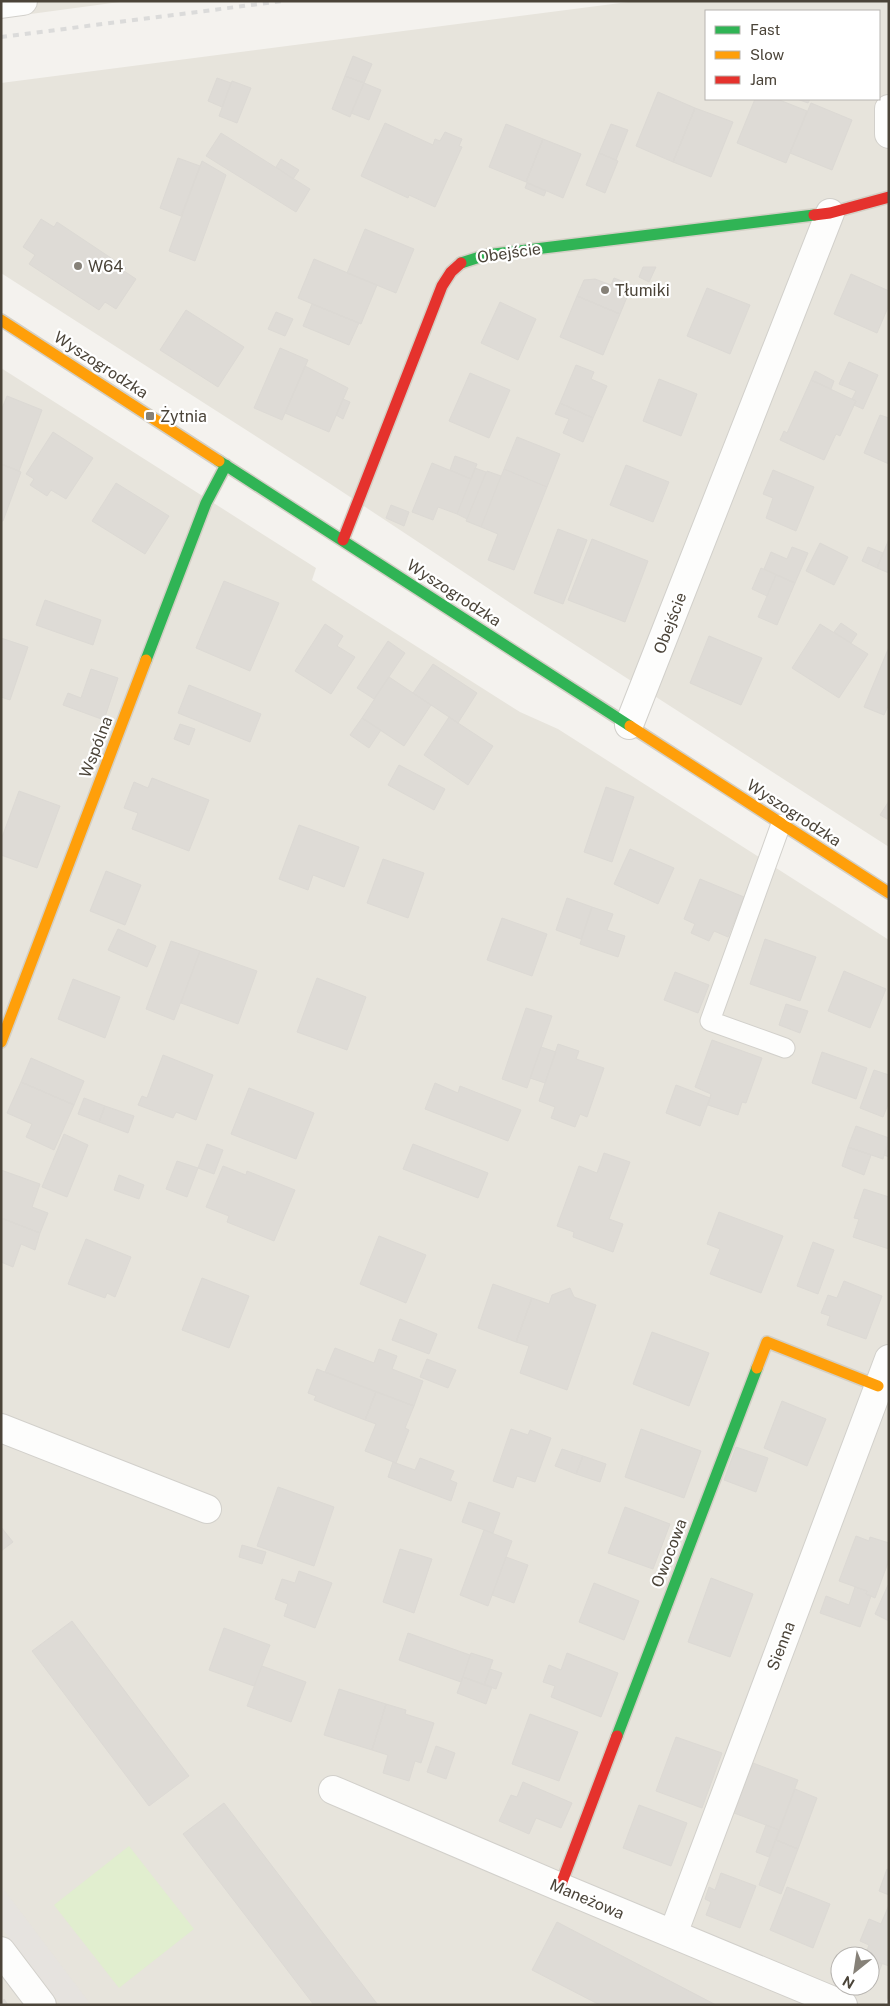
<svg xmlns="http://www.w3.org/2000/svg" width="890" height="2006" font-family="'Public Sans',sans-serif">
<rect width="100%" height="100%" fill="#f4f2ee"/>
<path fill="#e7e4dc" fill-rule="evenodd" d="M1 1H127L1 18Z
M636 1H889V847L521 610 332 485 1 273V83ZM706 11H879V99H706Z
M1 368 316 568 312 580 520 712 558 729 889 940V1997L884 2005H1ZM840 1956H870V1986H840Z"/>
<path fill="#e1eecf" d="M129 1846 194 1929 119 1988 54 1905Z"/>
<path fill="#e6e3df" d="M1 1886 91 2005H61L1 1927Z"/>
<path fill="#dedbd6" stroke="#dcd9d4" d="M353 56 372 64 364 83 345 76Z
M345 76 364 83 350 117 332 109Z
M217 78 231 83 222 107 208 101Z
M232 81 251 88 237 123 219 116Z
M364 83 381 90 369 120 351 113Z
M658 92 695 108 673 162 636 146Z
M755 99H777L807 111 786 163 737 143Z
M797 99H810L808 103Z
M811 103 852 120 832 170 790 153Z
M695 108 733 122 711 177 673 162Z
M385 123 433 145 435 139 440 141 445 132 462 139 459 146 462 147 435 207 409 195 408 198 361 176Z
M506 124 543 139 526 182 489 167Z
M611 124 628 130 616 160 599 153Z
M221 133 310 189 296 212 206 156Z
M543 139 581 154 563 198 526 182Z
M599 153 618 161 605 193 586 185Z
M178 158 200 166 181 216 160 208Z
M281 159 299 170 293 179 276 167Z
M202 161 226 175 195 261 169 251Z
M527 183 546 191 544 196 525 188Z
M41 219 54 227 57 222 126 268 124 271 136 279 116 309 105 302 99 310 29 264 35 255 23 247Z
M365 229 414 249 396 293 347 273Z
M314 259 377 285 361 324 298 298Z
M643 267H656L649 282 639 277Z
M851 274 889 291V305L877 333 834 314Z
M614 278 632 285 620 314 577 296 584 280 595 279 611 285Z
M707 288 750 305 730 354 687 336Z
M577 296 620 314 603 355 560 337Z
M500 302 536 319 518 360 481 343Z
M312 304 359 323 349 345 303 326Z
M186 310 244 347 218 387 160 350Z
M276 312 293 319 285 336 268 329Z
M280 348 308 360 282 420 254 408Z
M849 362 878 375 863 409 854 405 856 401 852 399 856 391 839 384Z
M576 365 594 372 591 379 607 386 593 418 560 403Z
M305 366 348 388 329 432 285 413Z
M815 371 834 381 831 389 811 380Z
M470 373 510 390 489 438 449 421Z
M659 379 697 394 681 436 643 421Z
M811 380 856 401 840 436 836 434 824 460 780 440 784 431 787 433Z
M7 396 42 410 19 471 1 464V411Z
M343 399 350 402 343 419 336 415Z
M560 403 593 418 583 442 563 433 569 419 555 414Z
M880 415 889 418V464L864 453Z
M53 432 93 458 66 499 51 490 47 496 30 485 34 479 26 474Z
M517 437 560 454 547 487 504 469Z
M455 456 477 464 471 479 450 470Z
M432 463 471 479 457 514 438 507 433 520 412 512Z
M1 464 21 472 3 521H1Z
M626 465 669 482 653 522 610 505Z
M475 468 486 472 467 519 457 514Z
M504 469 547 487 514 570 488 560 498 534 481 527Z
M773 470 814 487 796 531 766 518 773 498 763 494Z
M487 471 501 476 481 527 466 521Z
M116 483 169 516 145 554 92 521Z
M391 505 409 512 404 526 386 518Z
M558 529 587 540 563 604 534 593Z
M592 539 648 561 625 622 568 600Z
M889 539V573L877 568Z
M820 543 848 557 834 585 806 571Z
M792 547 808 553 795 583 764 569 771 552 787 559Z
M868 547 883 553 877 568 862 561Z
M761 568 776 575 767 596 752 589Z
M776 575 795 583 777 625 758 617Z
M224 581 279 603 250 671 196 648Z
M45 600 101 620 93 645 36 625Z
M841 623 857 634 851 643 834 632Z
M325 624 343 636 337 646 355 657 331 694 295 671Z
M820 624 868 654 839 698 792 668Z
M709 636 762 658 741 705 690 683Z
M1 638 28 647 10 700 1 697Z
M388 641 405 653 374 699 357 688Z
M889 647V704L884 715 864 707Z
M433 664 477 693 458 723 413 693Z
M91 669 118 678 104 720 63 705 68 693 81 698Z
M389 677 431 705 404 746 362 718Z
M189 685 261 714 250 742 178 713Z
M449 717 493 746 468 785 424 755Z
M362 718 381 730 369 748 350 735Z
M180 724 195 729 189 745 174 739Z
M399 765 445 789 434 810 388 785Z
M152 778 209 800 189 851 132 829 138 813 124 808 134 782 148 788Z
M606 787 634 797 612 862 584 852Z
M19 791 60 806 37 868 1 855V840Z
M889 801V820L880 815Z
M299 825 359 847 344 887 313 875 308 890 279 879Z
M630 849 674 868 658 904 614 884Z
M383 859 424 873 408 918 367 903Z
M106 871 141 885 125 925 90 911Z
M700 879 744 897 728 937 714 931 709 941 691 933 695 924 684 919Z
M567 898 592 907 581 939 556 930Z
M592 907 613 914 607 930 625 936 618 957 580 944Z
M502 918 547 934 532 976 487 960Z
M118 929 156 946 147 967 108 950Z
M765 939 816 957 800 1001 750 984Z
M171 941 200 951 174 1020 146 1009Z
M200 951 257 971 238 1024 181 1003Z
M844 971 886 989 870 1028 828 1011Z
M675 972 709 985 698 1013 664 1000Z
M317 978 366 997 347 1050 297 1032Z
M73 979 120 997 105 1038 58 1019Z
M786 1004 808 1011 800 1033 779 1025Z
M526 1008 552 1016 527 1088 502 1079Z
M712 1040 762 1058 746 1103 742 1102 738 1115 708 1105 711 1094 695 1087Z
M558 1044 579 1051 576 1059 604 1068 587 1117 580 1114 575 1127 551 1118 555 1107 539 1101Z
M541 1047 556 1052 545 1083 530 1078Z
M822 1052 867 1068 856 1099 812 1083Z
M163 1055 213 1075 196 1120 176 1112 173 1118 138 1105 142 1096 147 1098Z
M31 1058 84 1081 74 1105 21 1082Z
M874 1070 889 1075V1102L883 1117 860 1108Z
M21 1082 74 1105 54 1150 26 1137 32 1124 7 1113Z
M435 1083 458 1093 460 1086 521 1110 508 1141 425 1109Z
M676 1085 710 1098 700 1126 666 1113Z
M249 1088 314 1113 296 1159 231 1134Z
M84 1098 105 1106 99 1122 78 1114Z
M105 1106 134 1116 128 1133 99 1122Z
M856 1126 889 1138 883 1159 848 1147Z
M64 1134 88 1145 67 1197 42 1187Z
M889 1142V1157L884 1155Z
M207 1144 223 1150 214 1174 198 1168Z
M413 1144 488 1173 478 1198 403 1169Z
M848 1147 871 1155 864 1175 842 1166Z
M604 1153 630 1162 609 1219 623 1224 613 1252 573 1237 574 1232 557 1226 579 1166 597 1173Z
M177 1161 198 1168 187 1197 166 1189Z
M223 1166 246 1175 247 1171 295 1190 274 1241 227 1222 229 1216 206 1207Z
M1 1170 40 1184 32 1207 48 1213 40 1233 1 1218Z
M119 1175 144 1185 139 1199 114 1190Z
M864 1189 889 1197V1249L853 1237 859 1219 854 1218Z
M719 1212 783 1236 761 1293 710 1274 720 1249 707 1244Z
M1 1218 40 1233 35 1250 21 1244 13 1267 1 1262Z
M379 1236 426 1255 406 1303 360 1284Z
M86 1239 131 1257 115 1297 107 1293 105 1298 68 1284Z
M813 1242 834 1250 818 1294 797 1286Z
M202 1278 249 1296 229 1348 182 1330Z
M844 1281 882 1296 866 1339 827 1325 830 1316 821 1313 828 1295 837 1298Z
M493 1284 532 1298 516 1342 478 1328Z
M570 1288 574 1297 596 1305 567 1390 520 1373 529 1346 516 1342 532 1298 549 1304 552 1295Z
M400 1319 437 1334 429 1354 392 1340Z
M652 1332 709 1353 689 1406 633 1384Z
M335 1348 374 1363 379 1349 397 1356 392 1369 423 1381 414 1406 325 1372Z
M427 1359 456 1370 448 1388 420 1377Z
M317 1369 376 1392 365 1420 314 1400 316 1396 308 1393Z
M376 1392 414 1406 405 1428 409 1430 396 1463 365 1451 376 1424 365 1420Z
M782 1401 826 1419 807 1466 764 1448Z
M511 1429 528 1435 530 1430 551 1438 535 1482 517 1476 513 1488 493 1481Z
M641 1429 701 1451 684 1498 625 1477Z
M736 1447 768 1458 756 1492 724 1480Z
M562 1449 583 1456 576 1474 555 1466Z
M583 1456 606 1464 600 1482 576 1474Z
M420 1458 454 1471 450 1480 457 1483 451 1501 388 1477 393 1462 415 1470Z
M278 1487 334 1507 314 1566 257 1546Z
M469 1502 500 1513 493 1533 462 1522Z
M625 1507 670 1524 653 1569 608 1553Z
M1 1527 13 1542 1 1551Z
M484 1530 512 1541 488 1606 460 1595Z
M856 1536 869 1541 870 1537 889 1543V1560L875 1598 866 1594 867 1591 839 1581Z
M242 1545 266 1552 262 1564 239 1557Z
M400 1549 432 1559 414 1613 383 1602Z
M506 1557 528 1565 514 1603 492 1595Z
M299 1571 332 1583 315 1628 284 1616 288 1604 275 1599 282 1579 295 1583Z
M711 1578 753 1594 730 1657 688 1642Z
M594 1583 639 1601 624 1640 579 1622Z
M888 1585 889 1586V1621L875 1614Z
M855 1587 867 1591 866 1594 871 1596 860 1627 820 1613 826 1596 849 1605Z
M72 1621 189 1776 149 1806 32 1651Z
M224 1628 270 1645 254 1686 209 1670Z
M408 1633 470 1655 461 1682 399 1660Z
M471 1653 493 1660 484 1685 463 1677Z
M567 1653 618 1673 601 1717 551 1697 555 1686 543 1682 549 1665 561 1670Z
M262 1666 306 1682 291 1722 247 1706Z
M490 1669 502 1673 496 1689 484 1685Z
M463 1677 492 1687 486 1704 457 1693Z
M339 1689 386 1704 372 1750 324 1735Z
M386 1704 406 1710 405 1714 434 1723 421 1763 415 1761 409 1781 383 1773 388 1755 372 1750Z
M530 1714 578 1732 559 1781 512 1764Z
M676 1737 722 1753 702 1808 656 1791Z
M436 1746 455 1753 446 1779 427 1772Z
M753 1763 798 1780 779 1830 734 1813Z
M523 1782 572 1803 561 1828 536 1818 529 1834 499 1821 511 1795 517 1797Z
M795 1789 817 1798 798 1849 776 1840Z
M224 1803 378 2005H314L183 1834Z
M639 1805 687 1823 671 1866 623 1848Z
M766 1825 779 1830 769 1857 756 1852Z
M776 1840 798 1849 781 1894 759 1885Z
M887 1869 889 1870V1895L879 1891Z
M721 1873 756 1886 740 1928 706 1915 711 1902 705 1899 709 1887 715 1890Z
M787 1887 830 1904 813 1948 770 1930Z
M889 1905V1966L870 1959V1956H865L869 1945 860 1941 869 1919 881 1924Z
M557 1922 716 2005H600L532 1970Z
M851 1952 863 1956H849Z
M870 1959 882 1964 874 1984 870 1983Z
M4 1999 8 2005H1Z"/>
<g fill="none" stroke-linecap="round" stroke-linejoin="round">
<defs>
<path id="lane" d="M781 824 710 1021 785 1048"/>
<path id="street" d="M1 4 23 1
M889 109V134
M629 725 830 213
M1 1428 207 1509
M333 1790 560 1887 843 2005
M673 1934 889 1359
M1 1951 42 2005"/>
<path id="fast" d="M461 263 486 255 814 215
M219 461 630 726
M146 660 206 503 226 465
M617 1736 757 1368"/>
<path id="slow" d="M1 320 219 461
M630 726 889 893
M1 1042 146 660
M757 1368 767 1342 878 1386"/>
<path id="jam" d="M814 215 830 213 889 197
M343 540 442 286 451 272 461 263
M560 1887 617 1736"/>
</defs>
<use href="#lane" stroke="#d2d0cb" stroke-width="21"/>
<use href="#street" stroke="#d2d0cb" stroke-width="30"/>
<use href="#fast" stroke="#d3cfc5" stroke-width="14"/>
<use href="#slow" stroke="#d3cfc5" stroke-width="14"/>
<use href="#jam" stroke="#d3cfc5" stroke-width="14"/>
<use href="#lane" stroke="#fdfdfc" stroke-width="19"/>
<use href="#street" stroke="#fdfdfc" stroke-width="28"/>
<use href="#fast" stroke="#30b455" stroke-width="11"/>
<use href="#slow" stroke="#ff9f0a" stroke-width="11"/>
<use href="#jam" stroke="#e5322d" stroke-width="11"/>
<path stroke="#dbdbda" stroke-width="4" stroke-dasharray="6 6" stroke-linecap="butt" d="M1 37 283 1"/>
</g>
<g fill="#868178" stroke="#fff" stroke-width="2">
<circle cx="78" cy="266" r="5"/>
<circle cx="605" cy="290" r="5"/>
<rect x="145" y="411" width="10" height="10" rx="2.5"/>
</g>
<g text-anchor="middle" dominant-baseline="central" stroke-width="4.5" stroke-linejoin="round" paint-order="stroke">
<g font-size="16" fill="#4b4439" stroke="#fff">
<text transform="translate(509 253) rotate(-8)">Obejście</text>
<text transform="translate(101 365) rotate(33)">Wyszogrodzka</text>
<text transform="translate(454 593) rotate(33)">Wyszogrodzka</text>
<text transform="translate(670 623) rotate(-69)">Obejście</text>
<text transform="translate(96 747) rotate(-69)">Wspólna</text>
<text transform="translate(794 813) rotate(33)">Wyszogrodzka</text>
<text transform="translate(669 1553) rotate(-69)">Owocowa</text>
<text transform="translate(781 1646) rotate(-69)">Sienna</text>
<text transform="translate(587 1899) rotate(23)">Maneżowa</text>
</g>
<g font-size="16" fill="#4b4439" stroke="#fff" text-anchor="start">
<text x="88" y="266">W64</text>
<text x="615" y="290">Tłumiki</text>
<text x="160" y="416">Żytnia</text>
</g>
</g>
<rect width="890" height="2006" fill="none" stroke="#4b4439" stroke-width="5"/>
<rect x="705" y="10" width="175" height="90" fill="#ffffff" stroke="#b7b4b0"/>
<rect x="715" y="26" width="25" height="8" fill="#30b455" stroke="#b7b4b0"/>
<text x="750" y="35" font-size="15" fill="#4b4439">Fast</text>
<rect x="715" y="51" width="25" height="8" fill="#ff9f0a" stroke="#b7b4b0"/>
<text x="750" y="60" font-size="15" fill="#4b4439">Slow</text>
<rect x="715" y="76" width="25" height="8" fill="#e5322d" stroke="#b7b4b0"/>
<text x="750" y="85" font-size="15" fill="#4b4439">Jam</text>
<g transform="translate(855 1971) rotate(210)"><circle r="24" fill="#ffffff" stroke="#b7b4b0"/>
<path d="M0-4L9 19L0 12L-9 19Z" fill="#868178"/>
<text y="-8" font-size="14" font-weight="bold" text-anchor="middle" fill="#4b4439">N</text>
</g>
</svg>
